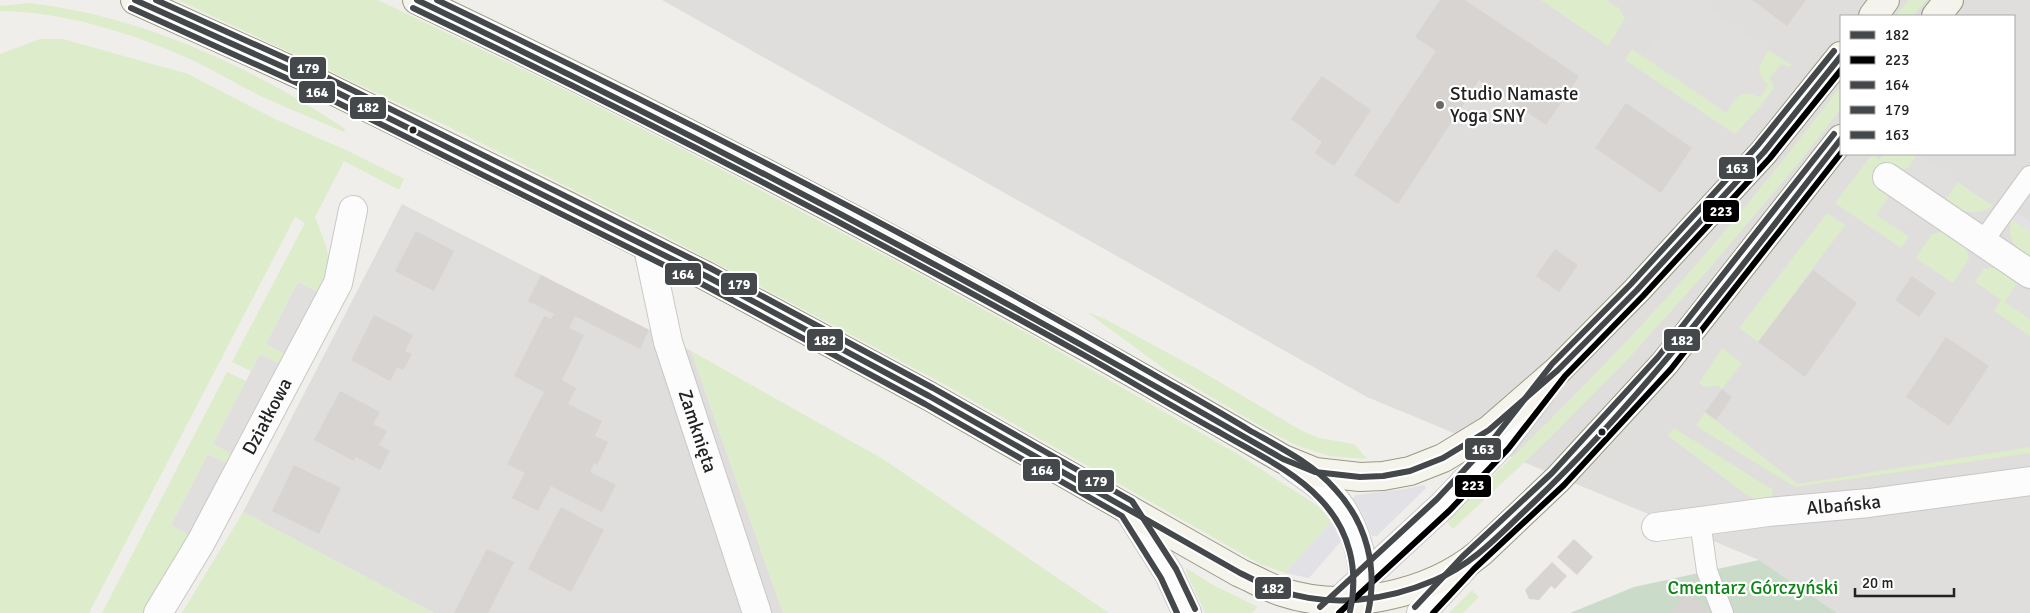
<svg xmlns="http://www.w3.org/2000/svg" width="2030" height="613" font-family="Signika,sans-serif">
<rect width="100%" height="100%" fill="#f0eeeb"/>
<path fill="#dfdedc" fill-rule="evenodd" d="M662 0H2030V613H1836L1759 560 1367 397ZM1841 16H2014V154H1841Z
M402 204 691 351 783 613H434L243 512Z"/>
<path fill="#ddeccb" d="M178 0H378L543 79 688 152 899 263 1034 337 1236 453 1318 506 1332 521 1285 573 1260 564 940 382 661 234 445 125Z
M1541 0H1607L1620 9 1625 19 1608 46Z
M1908 0H1926L1913 16H1896Z
M29 3C142 16 251 66 345 129L344 132C318 121 292 110 267 99 241 87 217 72 192 60 132 33 65 12 0 11V6Z
M40 39H63L188 74 275 119 346 150 404 179 399 190 344 161 315 217C328 252 335 256 318 292L298 282 266 344 286 355 280 364 260 354 251 371 232 362 305 223 295 217 89 613H0V54Z
M1632 49 1726 112C1737 97 1739 88 1760 97L1768 85C1754 70 1759 67 1768 50L1792 65 1788 67 1781 64 1769 79 1773 83 1774 88 1759 108 1735 134 1625 60Z
M1841 86V109L1801 160 1709 269 1629 358 1546 442 1453 529 1446 521C1531 440 1615 357 1692 269 1744 210 1793 148 1841 86Z
M1884 154H1918L1908 168 1897 171 1887 187 1888 198 1877 215 1909 237 1901 248 1835 203 1870 157 1875 156 1879 160Z
M1958 182 1993 206C1974 217 1962 212 1945 200Z
M1827 213 1845 225 1758 342 1739 328Z
M2011 218 2030 231V258C2013 247 2008 239 2011 218Z
M1945 231 1966 247 1969 259 1953 283 1916 258 1932 234Z
M1997 267 2018 282 2005 302 2030 319V336L1994 311 2001 300 1975 282 1984 269Z
M1087 312 1107 320 1196 368 1302 431 1319 438 1354 444 1367 459 1329 456 1298 446 1274 434 1167 371Z
M1722 348 1742 363 1722 389 1718 386 1704 387 1699 383Z
M691 351 883 459 1109 613H783Z
M227 372 246 381 213 444 233 455 228 464 208 454 171 525 190 536 143 613H102Z
M1705 412 1798 484 2030 447V453L1795 487 1696 426Z
M1674 428 1773 490 1772 502 1752 498 1744 493 1667 435Z
M243 512 434 613H182Z
M1186 568 1213 585 1258 607 1252 613H1205C1201 602 1186 575 1186 568Z
M1472 590 1479 597 1463 613H1449Z"/>
<path fill="#cadbca" d="M1759 560 1837 613H1570L1634 587Z"/>
<path fill="#e0dfde" d="M1658 0H1697L1768 50 1759 67V75L1768 85 1760 97 1750 93H1742L1736 97 1726 113 1644 56 1659 36Z
M1918 154 1958 182 1945 200 1902 170 1908 168Z
M1887 193 1912 209 1898 229 1876 215 1888 198Z
M298 282 318 292 286 355 266 344Z
M2018 282 2030 290V319L2005 302Z
M260 354 280 364 233 455 213 444Z
M208 454 228 464 190 536 171 525Z"/>
<path fill="#e2e1e5" d="M2014 210 2030 221V231L2011 218Z
M1424 485 1426 488 1377 536H1372L1362 512 1353 499 1355 495 1405 489Z
M1332 521 1342 540 1309 578 1285 573Z"/>
<path fill="#d7d4d2" d="M1440 0H1465L1579 76 1546 125 1479 80 1398 204 1354 175 1436 51 1415 37Z
M1752 0H1806L1787 26Z
M1322 76 1371 110 1334 166 1315 153 1322 142 1291 119Z
M1626 103 1692 148 1661 193 1595 148Z
M416 231 454 251 434 291 395 271Z
M1555 249 1578 265 1559 292 1536 276Z
M1813 270 1857 303 1805 377 1758 342Z
M541 275 649 330 640 349 575 316 569 328 584 335 562 380 576 388 568 404 602 421 595 436 608 442 597 465 594 463 590 472 616 485 602 512 551 486 538 511 512 498 525 473 507 464 544 392 514 376 544 316 551 319 554 314 528 301Z
M1912 276 1936 293 1919 317 1895 300Z
M374 315 413 335 405 351 412 354 403 370 397 367 390 381 351 360Z
M1946 337 1989 366 1949 426 1906 397Z
M1722 389 1732 397 1716 420 1705 412Z
M340 391 380 412 373 424 387 431 379 445 390 451 380 470 356 457 354 461 314 440Z
M294 465 341 488 319 534 272 511Z
M561 507 604 530 571 592 528 569Z
M1574 539 1593 557 1577 575 1557 557Z
M487 549 514 562 488 613H454Z
M1552 562 1567 576 1555 589 1551 586 1539 600 1529 599 1525 590Z
M1686 592 1711 610 1708 613H1671Z"/>
<g fill="none" stroke-linecap="round" stroke-linejoin="round">
<defs>
<path id="service" d="M1983 241 2030 176
M1700 521 1707 571 1723 613"/>
<g id="minor">
<path d="M1887 177 2030 274"/>
<path id="s1" d="M648 248 668 342 757 613"/>
<path id="s2" d="M1656 527 1768 512 1869 503 2030 481"/>
<path id="s3" d="M158 613 201 542 338 283 353 210"/>
</g>
<path id="tertiary" d="M1291 465C1302 473 1314 481 1325 490 1353 514 1365 556 1363 591
M1128 509 1169 574 1187 613
M1327 612 1443 505 1502 443 1539 395
M1421 613 1464 567"/>
<path id="secondary" d="M135 0 310 79 568 206 706 276 929 396 1240 573C1254 579 1267 587 1282 592 1345 613 1429 595 1480 553L1558 479 1665 363 1841 139
M417 0C713 140 1001 295 1283 459L1315 472 1360 477 1383 476 1410 471 1443 458 1489 430 1558 370 1637 290 1764 152 1841 56
M1873 16 1885 0
M1936 16 1949 0"/>
</defs>
<use href="#service" stroke="#c9c8c7" stroke-width="22"/>
<use href="#minor" stroke="#c9c8c7" stroke-width="30"/>
<use href="#tertiary" stroke="#c9c8c7" stroke-width="30"/>
<use href="#secondary" stroke="#999a82" stroke-width="30"/>
<use href="#service" stroke="#fdfcfc" stroke-width="20"/>
<use href="#minor" stroke="#fdfcfc" stroke-width="28"/>
<use href="#tertiary" stroke="#fdfcfc" stroke-width="28"/>
<use href="#secondary" stroke="#f4f4ed" stroke-width="28"/>
<defs>
<path id="bus-1" d="M135 0 310 79 706 276 929 396 1240 573C1253 579 1266 587 1281 591 1331 608 1386 601 1435 580 1474 564 1502 532 1533 503 1648 393 1743 264 1841 139
M417 0C712 142 1000 296 1283 459L1315 472 1360 477 1383 476 1410 471 1443 458 1489 430 1558 370 1637 290 1764 152 1841 56"/>
<path id="bus-2" d="M1339 613 1449 511 1508 449 1565 376 1643 296 1770 158 1841 70
M1433 613 1474 569 1564 485 1671 369 1841 153"/>
<path id="bus-3" d="M131 8 306 87 702 284 925 404 1122 516 1161 578 1177 613
M413 8C644 118 870 236 1093 360 1135 384 1177 409 1219 432 1253 452 1293 470 1320 499 1350 530 1359 570 1350 611"/>
<path id="bus-4" d="M156 0 314 71 710 268 933 388 1132 501 1176 569 1195 609
M437 0C675 114 910 234 1139 366 1175 387 1213 408 1249 430 1279 447 1312 463 1335 489 1367 523 1378 568 1368 613"/>
<path id="bus-5" d="M1320 607 1437 499 1495 437 1552 364 1631 284 1757 146 1834 51
M1415 607 1462 557 1552 473 1658 357 1834 134"/>
</defs>
<use href="#bus-1" stroke="#fff" stroke-width="10"/>
<use href="#bus-2" stroke="#fff" stroke-width="10"/>
<use href="#bus-3" stroke="#fff" stroke-width="10"/>
<use href="#bus-4" stroke="#fff" stroke-width="10"/>
<use href="#bus-5" stroke="#fff" stroke-width="10"/>
<use href="#bus-1" stroke="#45484a" stroke-width="6"/>
<use href="#bus-2" stroke="#000" stroke-width="6"/>
<use href="#bus-3" stroke="#45484a" stroke-width="6"/>
<use href="#bus-4" stroke="#45484a" stroke-width="6"/>
<use href="#bus-5" stroke="#45484a" stroke-width="6"/>
</g>
<circle fill="#6a6968" stroke="#fff" stroke-width="2" cx="1440" cy="105" r="5"/>
<g fill="#222" stroke="#fff" stroke-width="2">
<circle cx="413" cy="130" r="4.5"/>
<circle cx="1602" cy="432" r="4.5"/>
</g>
<g text-anchor="middle" dominant-baseline="central" stroke-width="4.5" stroke-linejoin="round" paint-order="stroke">
<g font-size="19" fill="#222" stroke="#fff" text-anchor="start">
<text x="1450" y="94">Studio Namaste<tspan x="1450" dy="22">Yoga SNY</tspan></text>
</g>
<g font-size="19" fill="#222" stroke="#fff">
<text stroke="none"><textPath href="#s3" startOffset="225">Działkowa</textPath></text>
<text stroke="none"><textPath href="#s1" startOffset="190">Zamknięta</textPath></text>
<text stroke="none"><textPath href="#s2" startOffset="189">Albańska</textPath></text>
</g>
<g font-size="19" fill="#0c8416" stroke="#fff">
<text x="1753" y="588">Cmentarz Górczyński</text>
</g>
</g>
<g stroke="#fff" stroke-width="2">
<rect x="289" y="56" width="38" height="24" rx="5" fill="#45484a"/>
<rect x="298" y="80" width="38" height="24" rx="5" fill="#45484a"/>
<rect x="349" y="96" width="38" height="24" rx="5" fill="#45484a"/>
<rect x="1718" y="156" width="38" height="24" rx="5" fill="#45484a"/>
<rect x="1702" y="199" width="38" height="24" rx="5" fill="#000"/>
<rect x="664" y="262" width="38" height="24" rx="5" fill="#45484a"/>
<rect x="720" y="272" width="38" height="24" rx="5" fill="#45484a"/>
<rect x="806" y="328" width="38" height="24" rx="5" fill="#45484a"/>
<rect x="1663" y="328" width="38" height="24" rx="5" fill="#45484a"/>
<rect x="1464" y="437" width="38" height="24" rx="5" fill="#45484a"/>
<rect x="1022" y="458" width="39" height="24" rx="5" fill="#45484a"/>
<rect x="1077" y="469" width="38" height="24" rx="5" fill="#45484a"/>
<rect x="1454" y="474" width="38" height="24" rx="5" fill="#000"/>
<rect x="1254" y="576" width="38" height="24" rx="5" fill="#45484a"/>
</g>
<g font-size="14" text-anchor="middle" font-weight="bold" fill="#fff">
<text x="308" y="73">179</text>
<text x="317" y="97">164</text>
<text x="368" y="112">182</text>
<text x="1737" y="173">163</text>
<text x="1721" y="216">223</text>
<text x="683" y="279">164</text>
<text x="739" y="289">179</text>
<text x="825" y="345">182</text>
<text x="1682" y="345">182</text>
<text x="1483" y="454">163</text>
<text x="1042" y="475">164</text>
<text x="1096" y="486">179</text>
<text x="1473" y="490">223</text>
<text x="1273" y="593">182</text>
</g>
<rect x="1840" y="15" width="175" height="140" fill="#ffffff" stroke="#a7a7a7"/>
<rect x="1850" y="31" width="25" height="8" fill="#45484a" stroke="#a7a7a7"/>
<text x="1885" y="40" font-size="15" fill="#222222">182</text>
<rect x="1850" y="56" width="25" height="8" fill="#000000" stroke="#a7a7a7"/>
<text x="1885" y="65" font-size="15" fill="#222222">223</text>
<rect x="1850" y="81" width="25" height="8" fill="#45484a" stroke="#a7a7a7"/>
<text x="1885" y="90" font-size="15" fill="#222222">164</text>
<rect x="1850" y="106" width="25" height="8" fill="#45484a" stroke="#a7a7a7"/>
<text x="1885" y="115" font-size="15" fill="#222222">179</text>
<rect x="1850" y="131" width="25" height="8" fill="#45484a" stroke="#a7a7a7"/>
<text x="1885" y="140" font-size="15" fill="#222222">163</text>
<path d="M1855 588v8h99v-8" fill="none" stroke="#222222" stroke-width="2.5"/>
<text x="1862" y="588" font-size="15" fill="#222222" stroke="#ffffff" stroke-width="4" paint-order="stroke">20 m</text>
</svg>
